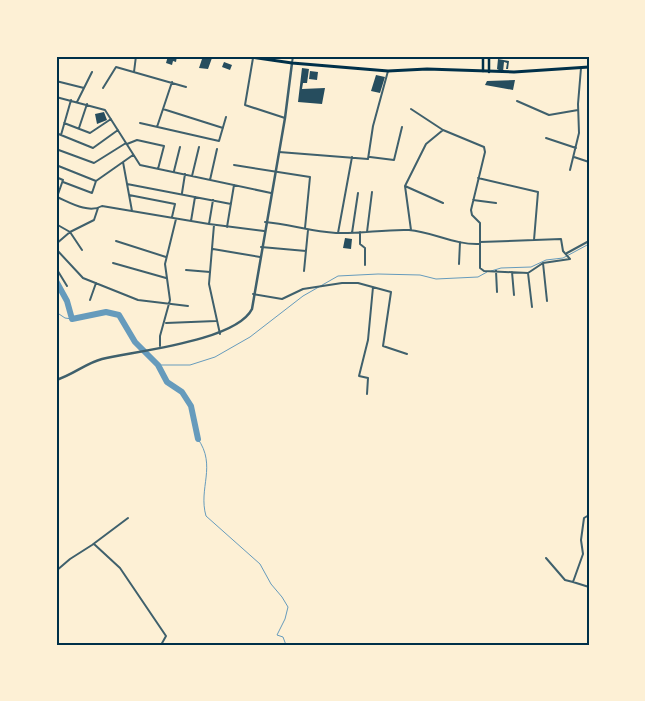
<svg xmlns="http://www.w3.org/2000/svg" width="645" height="701" font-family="Figtree,sans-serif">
<rect width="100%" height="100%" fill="#fdf0d5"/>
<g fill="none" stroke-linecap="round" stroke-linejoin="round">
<path stroke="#669bbc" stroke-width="1" d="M491 271 501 268 531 267 546 260 563 258 589 244
M56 312 65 318 72 319
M158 365H190L215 357 250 337 303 296 338 276 378 274 420 275 436 279 478 277 487 272
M198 439C217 466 198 488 206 516L260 564 271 584 282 597 288 607 285 619 277 635 283 637 286 645"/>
<path stroke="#669bbc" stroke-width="6" d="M56 281 67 301 72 319 106 312 119 315 135 342 158 365 167 382 182 392 191 406 198 439"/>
</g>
<path fill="#264d5e" d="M168 56H177L176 62 173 61 172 65 166 63Z
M203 56H211L212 58 208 69 199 68Z
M498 59 509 61 508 69H506L507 63 504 62 503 72 497 69Z
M224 62 232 65 230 70 222 67Z
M302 68 309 69 307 83H303L302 89 325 88 322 104 298 102Z
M310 71 318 72 317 80 309 79Z
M376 75 385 77 380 93 371 91Z
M515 80 513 90 485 85 487 81Z
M104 112 107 120 97 124 95 114Z
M345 238 352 239 351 249 343 248Z"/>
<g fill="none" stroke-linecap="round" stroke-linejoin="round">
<path stroke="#3f606c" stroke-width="2" d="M253 58 245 105 285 118
M292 63 293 56
M134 72 136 56
M56 81 84 88
M103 88 116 67 186 87
M56 97 105 110 140 165 271 193
M517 101 549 115 578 110
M77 102 92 72
M163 109 223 128
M411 109 443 130 484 147 485 152 471 210 472 215 480 223V268L484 271 528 273 543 263 547 301
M64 123 90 133 111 119
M140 123 219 141 226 117
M157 127 172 82
M79 128 87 104
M56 133 93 148 118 130
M61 135 71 100
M546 138 576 148
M127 144 137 140 164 146 158 169
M56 149 94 163 126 143
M279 152 368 159 373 126 388 71
M370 157 394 160 402 127
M574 157 589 162
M123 162 132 211
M56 165 96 181 133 155
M234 165 310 177 305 228
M570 170 579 133 578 104 581 68
M174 171 180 147
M192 176 199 147
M56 177 63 180 57 197C69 202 88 214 102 206L209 224 264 231
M478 178 538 192 534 240
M210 180 217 149
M63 182 92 193 96 181
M127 184 231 204
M405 186 443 203
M182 193 185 174
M129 195 175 204 172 217
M473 200 496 203
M191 221 195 197
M265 222C289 224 312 232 336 233 360 234 385 229 409 230 433 232 455 245 479 244
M56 224 70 232 82 250
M209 224 213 200
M214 225 209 284 220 334
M227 227 234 185
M411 230 405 186 426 144 443 130
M360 232V244L365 248V265
M367 232 372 192
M338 233 352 157
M352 233 358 193
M116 241 166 257
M480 242 561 239 563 251 570 259 543 263
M56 244 70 232 94 220 98 208
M261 247 306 251
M56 249 83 278 138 300 188 306
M213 249 260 257
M567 253 589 241
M113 263 166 278
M459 264 460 242
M56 268 67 286
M186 270 210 272
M304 271 308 230
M496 271 497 292
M512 272 514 295
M528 273 532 307
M253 294 282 299 303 289 342 283H358L391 292 383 346 407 354
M90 300 96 283
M166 323 216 321
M160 346V336L170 300 165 264 176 219
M367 394 368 378 359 376 368 340 373 287
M94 544 120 568 166 636 161 645
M546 558 565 580 573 582 583 554 581 540 584 518 589 515
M56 571 70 559 92 545 128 518
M573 582 589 587"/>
<path stroke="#3f606c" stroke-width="2.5" d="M56 380C73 375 86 363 102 359 136 351 236 341 252 309L285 118 292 63"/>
<path stroke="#003049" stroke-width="2.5" d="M489 56V72
M483 71V56"/>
<path stroke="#003049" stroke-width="3" d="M243 56 292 63 388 71 427 69 514 72 589 67"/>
</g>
<rect width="645" height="701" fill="none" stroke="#fdf0d5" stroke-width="115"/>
<rect x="58" y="58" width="530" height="586" fill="none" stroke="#003049" stroke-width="2"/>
</svg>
